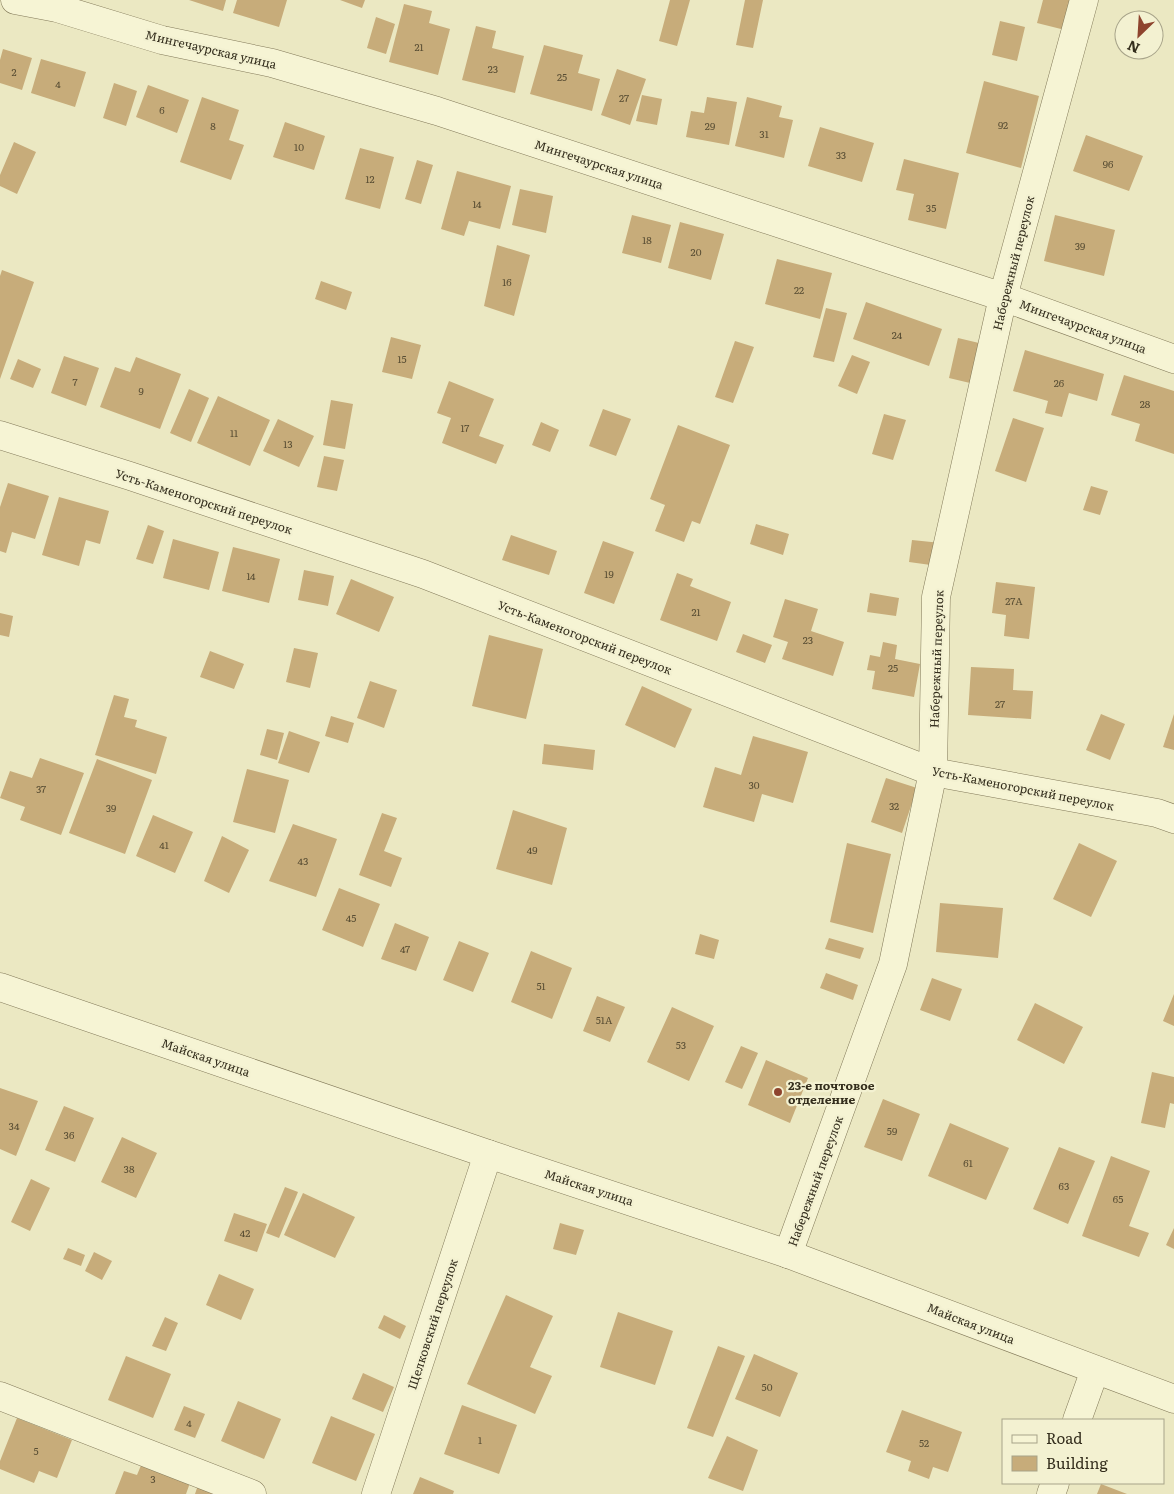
<svg xmlns="http://www.w3.org/2000/svg" width="1174" height="1494" font-family="Literata,serif">
<rect width="100%" height="100%" fill="#ebe8c2"/>
<path fill="#c7ac7a" d="M189 0H226L223 11Z
M237 0H287L279 27 233 13Z
M340 0H365L362 8Z
M670 0H690L677 46 659 41Z
M745 0H763L753 48 736 45Z
M1043 0H1073L1065 30 1037 23Z
M404 4 432 11 429 23 450 29 438 75 389 62Z
M376 17 395 24 386 54 367 48Z
M1000 21 1025 27 1017 61 992 55Z
M476 26 496 31 492 48 524 56 515 93 462 80Z
M544 45 583 55 578 73 600 79 592 111 530 94Z
M3 49 32 58 22 90 0 83V60Z
M41 59 86 72 75 107 31 93Z
M617 69 646 79 630 125 601 115Z
M984 81 1039 96 1021 168 966 153Z
M114 83 137 91 126 126 103 118Z
M148 85 189 100 177 133 136 117Z
M642 95 662 99 657 125 636 121Z
M202 97 239 110 229 140 244 145 231 180 180 162Z
M707 97 737 102 729 145 686 137 691 111 704 113Z
M747 97 782 106 779 117 793 120 784 158 735 146Z
M285 122 325 136 314 170 273 157Z
M820 127 874 143 862 182 808 166Z
M1086 135 1143 156 1129 191 1073 171Z
M14 142 36 152 17 194 0 186V175Z
M360 148 394 157 380 209 345 199Z
M904 159 959 173 946 229 908 220 914 194 896 190Z
M417 160 433 165 421 204 405 199Z
M457 171 511 186 500 229 469 221 464 236 441 229Z
M520 189 553 196 546 233 512 225Z
M632 215 671 225 661 263 622 253Z
M1055 215 1115 230 1104 276 1044 261Z
M680 222 724 234 711 280 668 268Z
M497 245 530 255 514 316 484 306Z
M777 259 832 273 820 319 765 304Z
M2 270 34 282 0 379V276Z
M321 281 352 292 346 310 315 299Z
M866 302 942 329 929 366 853 339Z
M826 308 847 313 834 362 813 357Z
M391 337 421 345 412 379 382 372Z
M958 338 979 343 970 383 949 378Z
M735 341 754 347 733 403 715 397Z
M1025 350 1104 374 1097 401 1069 393 1062 417 1045 413 1048 401 1013 391Z
M852 355 870 362 857 394 838 386Z
M64 356 99 368 86 406 51 393Z
M136 357 181 374 160 429 100 407 115 367 130 372Z
M18 359 41 369 33 388 10 379Z
M1124 375 1174 391V454L1135 441 1140 424 1111 415Z
M449 381 494 399 479 436 504 445 496 464 442 443 451 418 437 413Z
M189 389 209 398 191 442 170 433Z
M218 396 270 420 250 466 197 443Z
M331 400 353 404 345 449 323 445Z
M603 409 631 419 616 456 589 446Z
M884 414 906 420 893 460 872 454Z
M1013 418 1044 428 1026 482 995 471Z
M278 419 314 436 299 467 263 451Z
M541 422 559 430 550 452 532 445Z
M678 425 730 445 700 524 692 521 684 542 655 531 665 505 650 499Z
M324 456 344 460 337 491 317 487Z
M8 483 49 496 35 539 12 532 6 553 0 551V507Z
M1091 486 1108 491 1100 515 1083 510Z
M59 497 109 511 100 544 86 540 79 566 42 555Z
M756 524 789 534 783 555 750 544Z
M148 525 164 531 153 564 136 559Z
M511 535 557 551 549 575 502 560Z
M173 539 219 552 209 590 163 578Z
M912 540 941 543 938 566 909 562Z
M603 541 634 552 614 604 584 593Z
M233 547 280 559 269 603 222 591Z
M304 570 334 576 328 606 298 600Z
M677 573 693 579 690 586 731 602 717 641 660 620Z
M351 579 394 597 379 632 336 614Z
M996 582 1035 587 1029 639 1004 636 1006 615 992 613Z
M870 593 899 598 896 616 867 612Z
M785 599 818 609 811 631 844 642 833 676 782 659 788 642 773 637Z
M0 613 13 616 9 637 0 635Z
M743 634 772 645 765 663 736 652Z
M489 635 543 649 526 719 472 706Z
M883 642 897 645 895 659 920 664 914 697 872 689 875 671 867 670 870 655 880 657Z
M294 648 318 653 310 688 286 682Z
M210 651 244 664 234 689 200 677Z
M971 667 1014 669 1013 690 1033 691 1031 719 968 715Z
M370 681 397 690 384 728 357 718Z
M642 686 692 709 675 748 625 725Z
M114 695 129 699 124 717 137 720 135 727 167 737 156 774 95 755Z
M1101 714 1125 724 1110 760 1086 750Z
M1174 714V750L1163 747Z
M331 716 354 723 348 743 325 736Z
M267 729 284 733 277 760 260 755Z
M289 731 320 742 309 773 278 763Z
M753 736 808 752 793 803 762 794 754 822 703 807 715 767 741 775Z
M544 744 595 750 593 770 542 764Z
M40 758 84 773 61 835 20 820 25 807 0 798 10 771 32 778Z
M97 759 152 780 125 854 69 833Z
M247 769 289 780 275 833 233 822Z
M886 778 917 788 902 833 871 822Z
M513 810 567 828 552 885 496 869Z
M382 813 397 818 384 851 402 858 391 887 359 875Z
M153 815 193 832 175 873 136 856Z
M293 824 337 839 316 897 269 881Z
M222 836 249 850 229 893 204 881Z
M847 843 891 854 873 933 830 922Z
M1079 843 1117 861 1091 917 1053 899Z
M339 888 380 904 363 947 322 930Z
M940 903 1003 908 998 958 936 952Z
M395 923 429 937 416 971 381 959Z
M700 934 719 940 714 959 695 954Z
M829 938 864 948 860 959 825 949Z
M459 941 489 953 473 992 443 980Z
M531 951 572 968 552 1019 511 1002Z
M826 973 858 985 853 1000 820 988Z
M932 978 962 989 950 1021 920 1010Z
M1174 994V1026L1163 1021Z
M597 996 625 1007 610 1042 583 1031Z
M1035 1003 1083 1027 1064 1064 1017 1040Z
M672 1007 714 1026 689 1081 647 1062Z
M741 1046 758 1053 742 1089 725 1082Z
M766 1060 808 1078 790 1123 748 1105Z
M1152 1072 1174 1077V1104L1170 1103 1165 1128 1141 1123Z
M0 1088 38 1101 16 1156 0 1149Z
M883 1099 920 1114 902 1161 864 1147Z
M64 1106 94 1118 75 1162 45 1150Z
M950 1123 1009 1148 986 1200 928 1176Z
M122 1137 157 1153 136 1198 101 1182Z
M1059 1147 1095 1161 1068 1224 1033 1209Z
M1111 1156 1150 1171 1129 1226 1149 1233 1139 1257 1082 1236Z
M31 1179 50 1188 30 1231 11 1222Z
M285 1187 298 1192 279 1238 266 1233Z
M303 1193 355 1217 335 1258 284 1235Z
M234 1213 267 1224 257 1252 224 1241Z
M560 1223 584 1230 576 1255 553 1249Z
M1174 1228V1249L1166 1245Z
M68 1248 85 1255 81 1266 63 1259Z
M94 1252 112 1261 102 1280 85 1271Z
M219 1274 254 1289 241 1320 206 1305Z
M506 1295 553 1316 530 1367 552 1376 535 1414 467 1384Z
M618 1312 673 1331 655 1385 600 1367Z
M384 1315 406 1326 400 1339 378 1328Z
M165 1317 178 1323 166 1351 152 1346Z
M718 1346 745 1356 713 1437 687 1428Z
M754 1354 798 1373 780 1417 735 1399Z
M126 1356 171 1374 153 1418 108 1400Z
M363 1373 394 1387 383 1412 352 1399Z
M238 1401 281 1419 264 1459 221 1441Z
M462 1405 517 1425 499 1474 444 1454Z
M184 1406 205 1414 195 1438 174 1430Z
M902 1410 962 1432 948 1472 933 1467 929 1479 908 1471 911 1461 886 1452Z
M331 1416 375 1434 356 1481 312 1463Z
M17 1418 72 1440 57 1478 39 1471 34 1483 0 1469V1461Z
M727 1436 758 1450 743 1491 708 1478Z
M142 1463 191 1480 186 1494H115L124 1471 137 1475Z
M420 1477 454 1491 453 1494H413Z
M1101 1484 1127 1494H1097Z
M198 1485 222 1494H195Z"/>
<g fill="none" stroke-linecap="round" stroke-linejoin="round">
<defs>
<path id="minor" d="M15 0 57 8 162 40 272 63 437 111 1003 297 1174 359
M0 435 130 476 423 574 933 772 1157 813 1174 819
M788 1254 893 964 933 772 936 597 1003 297 1084 0
M0 1396 252 1494
M1077 1420 1095 1370
M376 1494 488 1154
M1051 1494 1055 1483"/>
<path id="tertiary" d="M0 987 488 1154 788 1254 1174 1399"/>
</defs>
<use href="#minor" stroke="#837a5a" stroke-width="29"/>
<use href="#tertiary" stroke="#837a5a" stroke-width="29"/>
<use href="#minor" stroke="#f6f4d4" stroke-width="28"/>
<use href="#tertiary" stroke="#f6f4d4" stroke-width="28"/>
</g>
<circle fill="#8e442e" stroke="#f3f1d1" stroke-width="2" cx="778" cy="1092" r="5"/>
<g text-anchor="middle" dominant-baseline="central" stroke-width="4.5" stroke-linejoin="round" paint-order="stroke">
<g font-size="10" fill="#594e34">
<text x="419" y="46">21</text>
<text x="493" y="68">23</text>
<text x="14" y="71">2</text>
<text x="562" y="76">25</text>
<text x="58" y="83">4</text>
<text x="624" y="97">27</text>
<text x="162" y="109">6</text>
<text x="1003" y="124">92</text>
<text x="213" y="125">8</text>
<text x="710" y="125">29</text>
<text x="764" y="133">31</text>
<text x="299" y="146">10</text>
<text x="841" y="154">33</text>
<text x="1108" y="163">96</text>
<text x="370" y="178">12</text>
<text x="477" y="203">14</text>
<text x="931" y="207">35</text>
<text x="647" y="239">18</text>
<text x="1080" y="245">39</text>
<text x="696" y="251">20</text>
<text x="507" y="281">16</text>
<text x="799" y="289">22</text>
<text x="897" y="334">24</text>
<text x="402" y="358">15</text>
<text x="75" y="381">7</text>
<text x="1059" y="382">26</text>
<text x="141" y="390">9</text>
<text x="1145" y="403">28</text>
<text x="465" y="427">17</text>
<text x="234" y="432">11</text>
<text x="288" y="443">13</text>
<text x="609" y="573">19</text>
<text x="251" y="575">14</text>
<text x="1014" y="600">27А</text>
<text x="696" y="611">21</text>
<text x="808" y="639">23</text>
<text x="893" y="667">25</text>
<text x="1000" y="703">27</text>
<text x="754" y="784">30</text>
<text x="41" y="788">37</text>
<text x="894" y="805">32</text>
<text x="111" y="807">39</text>
<text x="164" y="844">41</text>
<text x="532" y="849">49</text>
<text x="303" y="860">43</text>
<text x="351" y="917">45</text>
<text x="405" y="948">47</text>
<text x="541" y="985">51</text>
<text x="604" y="1019">51А</text>
<text x="681" y="1044">53</text>
<text x="14" y="1125">34</text>
<text x="892" y="1130">59</text>
<text x="69" y="1134">36</text>
<text x="968" y="1162">61</text>
<text x="129" y="1168">38</text>
<text x="1064" y="1185">63</text>
<text x="1118" y="1198">65</text>
<text x="245" y="1232">42</text>
<text x="767" y="1386">50</text>
<text x="189" y="1422">4</text>
<text x="480" y="1439">1</text>
<text x="924" y="1442">52</text>
<text x="36" y="1450">5</text>
<text x="153" y="1478">3</text>
</g>
<g font-size="12" fill="#342e1d" stroke="#f3f1d1">
<text transform="translate(211 49) rotate(13)">Мингечаурская улица</text>
<text transform="translate(599 164) rotate(18)">Мингечаурская улица</text>
<text transform="translate(1013 263) rotate(-76)">Набережный переулок</text>
<text transform="translate(1083 326) rotate(20)">Мингечаурская улица</text>
<text transform="translate(204 501) rotate(18)">Усть-Каменогорский переулок</text>
<text transform="translate(585 637) rotate(21)">Усть-Каменогорский переулок</text>
<text transform="translate(936 659) rotate(-88)">Набережный переулок</text>
<text transform="translate(1023 788) rotate(11)">Усть-Каменогорский переулок</text>
<text transform="translate(206 1057) rotate(19)">Майская улица</text>
<text transform="translate(815 1181) rotate(-70)">Набережный переулок</text>
<text transform="translate(589 1187) rotate(18)">Майская улица</text>
<text transform="translate(971 1323) rotate(21)">Майская улица</text>
<text transform="translate(432 1324) rotate(-72)">Щелковский переулок</text>
</g>
<g font-size="12" font-weight="bold" fill="#342e1d" stroke="#f3f1d1" text-anchor="start">
<text x="788" y="1085">23-е почтовое<tspan x="788" dy="14">отделение</tspan></text>
</g>
</g>
<rect x="1002" y="1419" width="162" height="65" fill="#f3f1d1" stroke="#a7a389"/>
<rect x="1012" y="1435" width="25" height="8" fill="#f6f4d4" stroke="#a7a389"/>
<text x="1046" y="1444" font-size="15" fill="#342e1d">Road</text>
<rect x="1012" y="1456" width="25" height="15" fill="#c7ac7a" stroke="#a7a389"/>
<text x="1046" y="1469" font-size="15" fill="#342e1d">Building</text>
<g transform="translate(1139 35) rotate(205)"><circle r="24" fill="#f3f1d1" stroke="#a7a389"/>
<path d="M0-4L9 19L0 12L-9 19Z" fill="#8e442e"/>
<text y="-8" font-size="14" font-weight="bold" text-anchor="middle" fill="#342e1d">N</text>
</g>
</svg>
